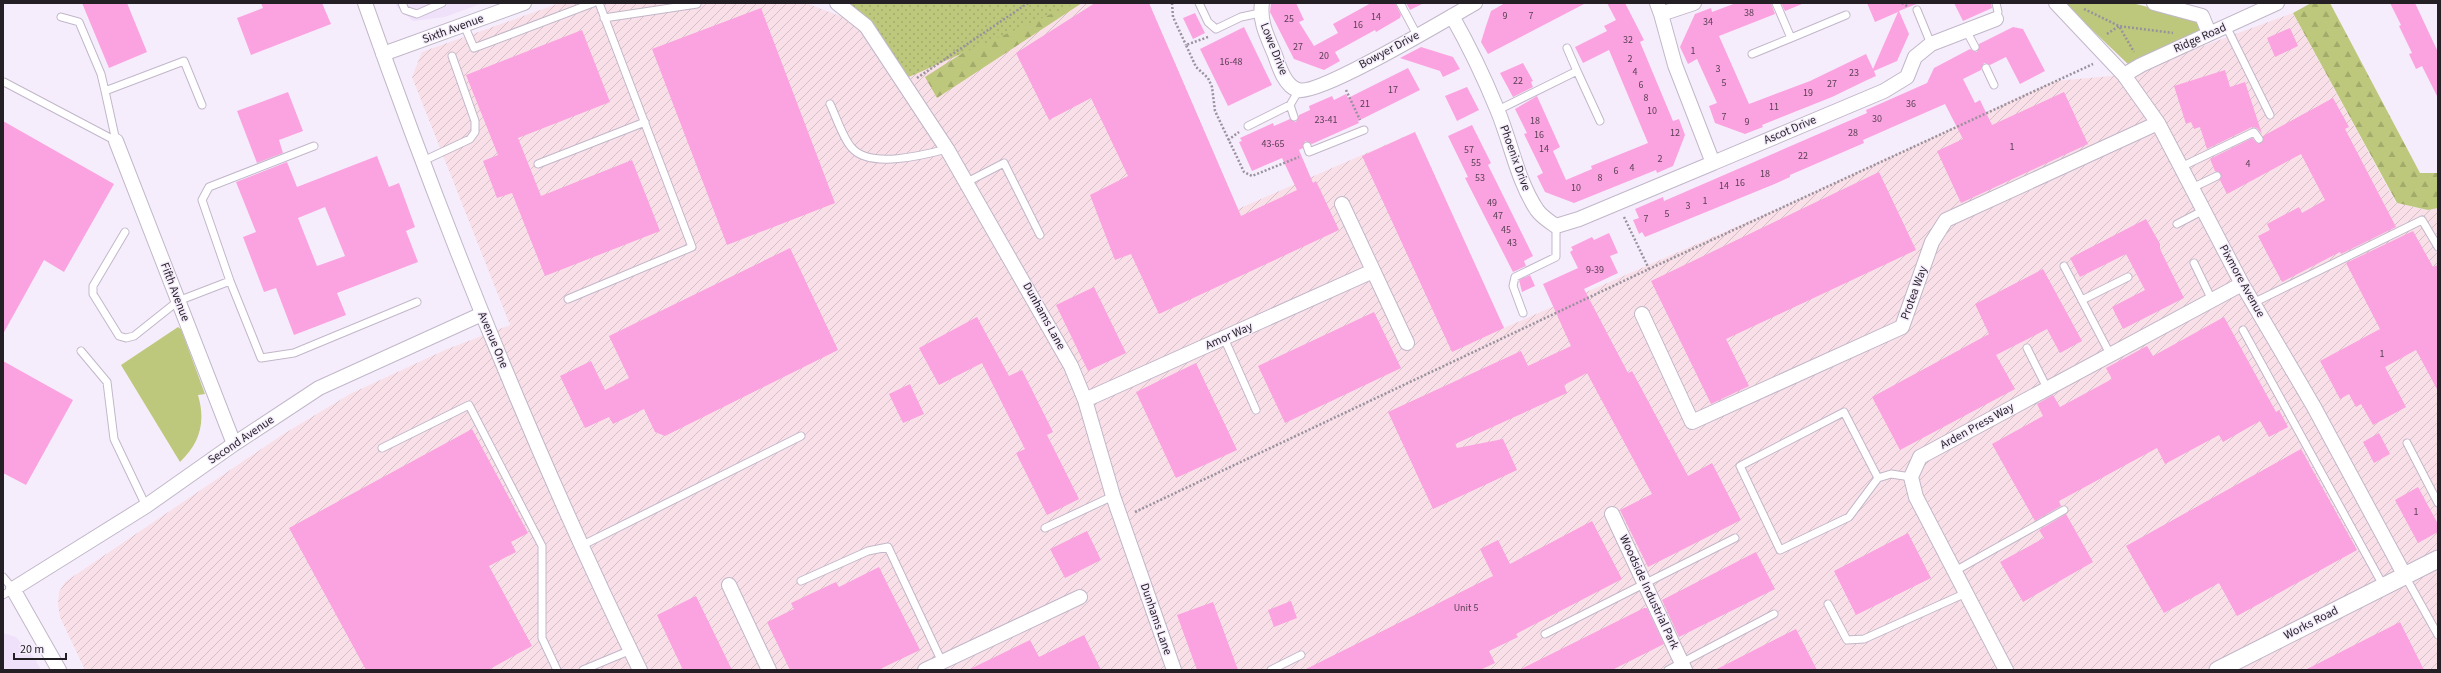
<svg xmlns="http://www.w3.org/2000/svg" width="2441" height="673" font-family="'Source Sans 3',sans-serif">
<defs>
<pattern id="industrial-furrows" width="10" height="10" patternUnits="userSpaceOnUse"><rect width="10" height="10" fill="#f9dfe7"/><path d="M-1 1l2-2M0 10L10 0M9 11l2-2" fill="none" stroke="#d5bfc6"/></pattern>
<pattern id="forest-firs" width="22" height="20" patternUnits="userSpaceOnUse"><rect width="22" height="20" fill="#bec87c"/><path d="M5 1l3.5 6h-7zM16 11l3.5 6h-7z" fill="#a3ab6b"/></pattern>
<pattern id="park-dots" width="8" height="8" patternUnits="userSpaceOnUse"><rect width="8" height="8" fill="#bec87c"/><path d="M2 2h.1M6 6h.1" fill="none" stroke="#a3ab6b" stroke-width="1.8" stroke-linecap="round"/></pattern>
</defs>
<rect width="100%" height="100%" fill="#f6edfc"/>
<path fill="#efe1fa" d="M395 3H483L445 17 413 21 397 7Z
M3 633 16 637 35 659 41 670H3Z"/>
<path fill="url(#industrial-furrows)" d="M560 3H806L866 26 1076 3H1149L1238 209 1415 132 1504 328 1777 209 2054 81 2124 75 2293 13 2396 203 2428 210 2438 208V670H85L60 617 58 604 59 592 65 582 282 435 350 394 445 350 510 325 412 77 422 52Z"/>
<path fill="#bec87c" d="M2064 3H2132L2199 20 2204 33 2130 66Z
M178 327 181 329 205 394 198 395C206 422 200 443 180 462L121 365Z"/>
<path fill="url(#forest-firs)" d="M1041 3H1082L937 98 925 77Z
M2311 3H2330L2420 173H2438V208L2428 210 2397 203 2293 13Z"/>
<path fill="url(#park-dots)" d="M837 3H1076L902 80 866 26Z"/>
<path fill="#fba3e0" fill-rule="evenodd" d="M82 3H127L147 52 109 68Z
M261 3H322L331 24 251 55 237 18 263 8Z
M1095 3H1149L1241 216 1297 190 1282 158 1252 171 1239 142 1242 141 1240 138 1273 123 1274 126 1290 119 1296 122 1299 115 1310 110 1309 106 1332 96 1334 100 1346 94 1348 98 1408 68 1420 90 1358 121 1359 123 1312 144 1305 141 1303 148 1299 150 1313 183 1316 181 1339 230 1159 314 1131 254 1115 260 1090 195 1128 176 1091 98 1049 120 1016 53Z
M1271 3H1296L1304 20 1299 22 1314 46 1338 33 1333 24 1371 3H1395L1401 15 1400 18 1376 32 1375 30 1335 52 1340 61 1324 70 1294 59 1270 12Z
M1406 3H1424L1410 10Z
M1505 3H1586L1488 54 1481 42 1486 26 1491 11Z
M1607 3H1625L1644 40 1640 42 1673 121 1679 119 1685 135 1673 166 1657 173 1656 170 1574 203 1545 192 1537 176 1543 173 1524 134 1527 133 1515 109 1537 96 1560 147 1553 151 1566 180 1592 169 1591 166 1648 143 1609 50 1583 63 1575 47 1607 31 1604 26 1616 20Z
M1736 3H1771L1775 14 1719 36 1749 104 1810 81 1866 54 1873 69 1898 12 1875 22 1867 3H1919L1899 11 1909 34 1897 61 1874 71 1876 76 1865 81 1832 97 1762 125 1763 127 1745 134 1715 123 1709 106 1717 103 1697 59 1688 64 1680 47 1695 14 1711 8 1712 12Z
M1781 3H1802V4L1785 11Z
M1954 3H1991L1992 8 1963 21Z
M2390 3H2415L2438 52V98L2422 66 2416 69 2409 54 2412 53 2399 26 2401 25Z
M761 8 835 203 727 245 652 49Z
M1195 13 1205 33 1193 39 1183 18Z
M1244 27 1272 85 1228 106 1200 49Z
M2013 27 2023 29 2045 71 2020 84 2006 57 1990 65 1984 63 1981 70 1963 79 1975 103 1980 100 1992 125 2064 92 2088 144 1961 203 1937 151 1963 139 1945 104 1863 140 1864 143 1790 175V177L1777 183 1645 237 1642 232 1639 234 1633 220 1639 218 1635 209 1663 197 1664 201 1867 113 1866 110 1927 83 1934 68 1970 49 1977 52 1979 44Z
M2290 28 2298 46 2275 57 2267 38Z
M582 30 610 102 518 138 541 196 632 160 660 231 545 276 512 193 497 198 483 161 498 155 466 75Z
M1421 47 1453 57 1460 69 1443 77 1440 71 1400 58Z
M1523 63 1533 81 1531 82 1533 87 1513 97 1500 73Z
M2225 70 2230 87 2245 82 2262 134 2257 128 2252 127 2207 149 2200 127 2194 129 2191 122 2186 124 2174 86Z
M1467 87 1479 110 1457 121 1445 96Z
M288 92 303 131 279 140 283 153 257 163 237 111Z
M2333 98 2349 127 2345 129 2396 227 2341 254 2340 252 2282 282 2258 236 2270 230 2267 224 2299 207 2302 213 2325 200 2301 154 2227 194 2220 180 2221 174 2215 171 2210 159 2252 138 2257 143H2262L2263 136Z
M3 121 114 184 64 272 44 260 3 334Z
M1472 125 1491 163 1488 165 1533 256 1524 261 1526 266 1513 272 1465 178 1468 177 1448 136Z
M1415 132 1504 328 1452 352 1362 156Z
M377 156 389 187 399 183 415 227 406 231 418 262 337 293 346 315 294 335 276 288 264 292 243 237 256 232 236 182 287 162 297 187ZM325 207 345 256 317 266 298 218Z
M1879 172 1916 250 1726 339 1749 386 1711 404 1651 281Z
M2146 219 2160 244V249L2184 298 2123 329 2112 307 2145 290 2126 254 2080 277 2070 258Z
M2413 231 2433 267 2438 265V391L2416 350 2385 367 2406 407 2373 425 2361 404 2356 407 2349 394 2340 399 2320 361 2380 329 2346 263Z
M1609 233 1618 253 1610 256 1618 273 1584 289 1628 373 1632 371 1688 476 1712 463 1741 520 1648 567 1620 510 1652 494 1587 373 1564 385 1567 393 1455 444 1457 448 1503 439 1517 470 1433 509 1388 412 1521 351 1528 366 1571 346 1543 284 1578 268 1570 252 1573 250 1571 247 1592 237 1594 240Z
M790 248 838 350 665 436 655 432 644 409 613 424 609 417 585 428 560 376 591 361 605 390 629 378 609 336Z
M2043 269 2082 341 2060 353 2047 329 1996 355 2015 389 1900 450 1872 397 1989 334 1975 304Z
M1530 275 1535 286 1522 292 1519 280Z
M1094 287 1126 353 1088 371 1056 305Z
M1374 312 1401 368 1285 423 1258 366Z
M977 317 1009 376 1022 370 1053 432 1047 435 1079 499 1047 515 1016 453 1025 449 982 363 939 385 919 348Z
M2224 317 2276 412 2279 410 2288 427 2269 437 2260 421 2223 442 2219 435 2165 464 2157 448 2059 501 2061 506 2035 521 1992 444 2043 416 2037 404 2053 395 2060 407 2112 379 2106 368 2147 346 2153 356Z
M3 361 73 400 26 485 3 473Z
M1196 363 1237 450 1176 478 1136 392Z
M910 384 924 414 903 423 889 394Z
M472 429 528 533 511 542 516 552 489 566 532 646 488 670H366L289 528Z
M2379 433 2390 454 2374 463 2363 442Z
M2301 449 2357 550 2237 616 2219 583 2164 613 2126 546Z
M2418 487 2438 524V532L2418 543 2395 500Z
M2066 514 2093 562 2023 602 2000 562 2044 538 2039 530Z
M1592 521 1622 579 1516 634 1518 637 1489 651 1495 663 1480 670H1304L1493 576 1480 549 1498 540 1510 564Z
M1087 531 1101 560 1065 578 1050 549Z
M1908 533 1931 578 1856 615 1834 571Z
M1756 552 1775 589 1679 637 1662 600Z
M879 567 920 650 878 670H790L767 622 794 609 791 603 836 582 839 587Z
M696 596 732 670H683L657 615Z
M1291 601 1297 618 1274 627 1268 610Z
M1213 602 1238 670H1197L1177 615Z
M1644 608H1647L1664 644 1612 670H1519Z
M2400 622 2424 670H2305Z
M1796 629 1817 670H1715Z
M1084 635 1101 670H968L1030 640 1039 657Z"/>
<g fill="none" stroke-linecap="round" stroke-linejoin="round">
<defs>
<path id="service" d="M402 3 405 10 417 14 442 3
M1199 3 1208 22 1216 29 1241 17 1260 13
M1400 3 1417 35
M1776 3 1791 38 1846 15
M1996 3 1998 12 1996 19
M1917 10 1931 44
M61 17 79 22 101 74 105 91
M604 18 697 4
M464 25 474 48 593 3
M2226 26 2270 115
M1967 32 1975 47
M1567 48 1577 71
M1752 54 1791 38
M1986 68 1994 85
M4 82 116 141
M830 104C836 116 843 139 852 148 870 169 924 155 947 149
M1498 110 1577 71 1600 121
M1294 117 1290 105 1299 90
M1248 126 1290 105
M116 141 105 91 184 61 202 105
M1307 146 1309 152 1364 130
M423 161 470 139 475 132V121L452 56
M538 164 645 122
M2181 167 2254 132 2259 139
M967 182 1004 163 1040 235
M2192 188 2217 176
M2177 224 2204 210
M125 232 93 286V294L119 336 126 338 134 336 178 301 230 281 261 358 294 353 417 302
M2194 263 2212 300
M2064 266 2110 354
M230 281 202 200 209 187 314 146
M568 299 692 247 599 3
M2082 300 2128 277
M2253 303 2422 220 2438 247
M1523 313 1513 286 1515 277 1556 257V226
M2243 330 2384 587
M1224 338 1256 410
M2027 348 2047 388
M81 351 107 382 114 439 146 506
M2407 443 2438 503
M382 448 469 405 542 546V638L557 670
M1878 478 1844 412 1740 466 1780 550 1849 517 1878 478 1891 474 1911 477
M1045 528 1113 496
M581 546 801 436
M1955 571 2064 510
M2405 576 2438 635
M3 577 13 589 3 595
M801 581 868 551 888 547 942 662
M1828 604 1847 640 1864 639 1966 593
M1545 634 1735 538
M583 670 631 650
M1271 670 1301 655
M1668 670 1774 614"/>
<path id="minor" d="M365 3C445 230 535 454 640 670
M837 3 866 26 947 149 1071 366 1085 400 1113 496 1174 670
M1262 3C1259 22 1268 38 1275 55 1279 67 1285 86 1298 90 1319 96 1450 17 1475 3
M1657 3 1661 14 1694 3
M2056 3 2124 75 2158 123 2242 284 2314 407 2405 576
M2154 3 2202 16 2209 33
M1661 14 1675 65 1713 163 1884 91 1907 77 1915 57 1931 44 1996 19
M1452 16C1469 46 1484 77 1497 109 1511 142 1517 180 1537 210 1542 217 1550 222 1556 226L1579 219 1713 163
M383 54 524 3
M2124 75 2141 65 2277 3
M116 141 234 444
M1342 204 1407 343
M1642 314 1692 422 1902 327 1932 242 1946 220 2158 123
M1085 400 1373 271
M1612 514 1685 670
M729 585 769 670
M59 670 13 589 146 506 234 444 319 388 482 314
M925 670 1080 597
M2006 670 1916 497 1911 477 1920 457 2242 284"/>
<path id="tertiary" d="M2218 670 2438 559"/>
</defs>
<use href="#service" stroke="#c1b7c9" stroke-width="9"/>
<use href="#minor" stroke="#c1b7c9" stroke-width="16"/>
<use href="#tertiary" stroke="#c1b7c9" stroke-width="19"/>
<path stroke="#98929d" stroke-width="2.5" stroke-dasharray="2 2" stroke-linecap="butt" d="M1172 3 1173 17 1186 45
M1902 3 1907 6
M2084 9 2119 26 2173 33
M2107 34 2119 26 2134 52
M1208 37 1186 45 1196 67 1208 78 1212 87 1215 111 1244 172 1252 176 1299 157
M917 78 1028 3
M1346 90 1360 120
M1228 140 1239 132
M1624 217 1649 269
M1135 512 1649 269 2093 64"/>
<use href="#service" stroke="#fff" stroke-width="7"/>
<use href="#minor" stroke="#fff" stroke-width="14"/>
<use href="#tertiary" stroke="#fff" stroke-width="17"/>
</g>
<g text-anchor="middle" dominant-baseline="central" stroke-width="3" stroke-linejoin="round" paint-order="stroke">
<g font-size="10" fill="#594054">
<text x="1749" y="13">38</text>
<text x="1505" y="16">9</text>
<text x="1531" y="16">7</text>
<text x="1376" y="17">14</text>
<text x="1289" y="19">25</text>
<text x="1708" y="22">34</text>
<text x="1358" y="25">16</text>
<text x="1628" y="40">32</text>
<text x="1298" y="47">27</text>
<text x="1693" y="51">1</text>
<text x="1324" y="56">20</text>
<text x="1630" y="59">2</text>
<text x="1231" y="62">16-48</text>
<text x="1718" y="69">3</text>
<text x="1635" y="72">4</text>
<text x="1854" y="73">23</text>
<text x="1518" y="81">22</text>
<text x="1724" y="83">5</text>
<text x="1832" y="84">27</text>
<text x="1641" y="85">6</text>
<text x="1393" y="90">17</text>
<text x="1808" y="93">19</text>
<text x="1646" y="98">8</text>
<text x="1365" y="104">21</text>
<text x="1911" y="104">36</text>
<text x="1774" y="107">11</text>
<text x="1652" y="111">10</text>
<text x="1724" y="117">7</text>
<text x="1877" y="119">30</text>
<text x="1326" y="120">23-41</text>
<text x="1535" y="121">18</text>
<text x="1747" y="122">9</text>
<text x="1675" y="133">12</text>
<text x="1853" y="133">28</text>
<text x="1539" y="135">16</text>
<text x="1273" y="144">43-65</text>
<text x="2012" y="147">1</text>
<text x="1544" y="149">14</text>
<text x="1469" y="150">57</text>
<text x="1803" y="156">22</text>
<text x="1660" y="159">2</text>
<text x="1476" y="163">55</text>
<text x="2248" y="164">4</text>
<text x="1632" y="168">4</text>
<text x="1616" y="171">6</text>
<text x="1765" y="174">18</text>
<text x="1480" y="178">53</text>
<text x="1600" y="178">8</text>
<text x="1740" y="183">16</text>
<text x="1724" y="186">14</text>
<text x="1576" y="188">10</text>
<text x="1705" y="201">1</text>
<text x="1492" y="203">49</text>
<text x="1688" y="206">3</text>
<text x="1667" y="214">5</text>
<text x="1498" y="216">47</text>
<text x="1646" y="219">7</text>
<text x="1506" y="230">45</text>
<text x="1512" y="243">43</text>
<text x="1595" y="270">9-39</text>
<text x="2382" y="354">1</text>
<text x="2416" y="512">1</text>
<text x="1466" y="608">Unit 5</text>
</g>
<g font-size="12" fill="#231f25" stroke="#f6edfc">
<text transform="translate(453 29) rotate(-20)">Sixth Avenue</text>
<text transform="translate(2200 38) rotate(-24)">Ridge Road</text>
<text transform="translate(1274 49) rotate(68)">Lowe Drive</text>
<text transform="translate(1389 50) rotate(-28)">Bowyer Drive</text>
<text transform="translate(1790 130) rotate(-23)">Ascot Drive</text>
<text transform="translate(1515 158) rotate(70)">Phoenix Drive</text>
<text transform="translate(2242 281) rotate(61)">Pixmore Avenue</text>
<text transform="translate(175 292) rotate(69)">Fifth Avenue</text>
<text transform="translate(1914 293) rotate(-70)">Protea Way</text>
<text transform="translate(1044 316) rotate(61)">Dunhams Lane</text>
<text transform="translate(1229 336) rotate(-24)">Amor Way</text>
<text transform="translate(493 340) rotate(67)">Avenue One</text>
<text transform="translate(1977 426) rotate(-29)">Arden Press Way</text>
<text transform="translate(241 440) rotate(-34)">Second Avenue</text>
<text transform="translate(1649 592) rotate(65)">Woodside Industrial Park</text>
<text transform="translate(1156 619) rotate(71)">Dunhams Lane</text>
<text transform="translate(2311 623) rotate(-27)">Works Road</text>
</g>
</g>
<rect width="2441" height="673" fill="none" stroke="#231f25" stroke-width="8"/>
<path d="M14 653v6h52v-6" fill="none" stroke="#231f25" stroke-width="2"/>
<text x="20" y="653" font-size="12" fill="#231f25" stroke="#f6edfc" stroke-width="3" paint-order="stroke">20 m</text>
</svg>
